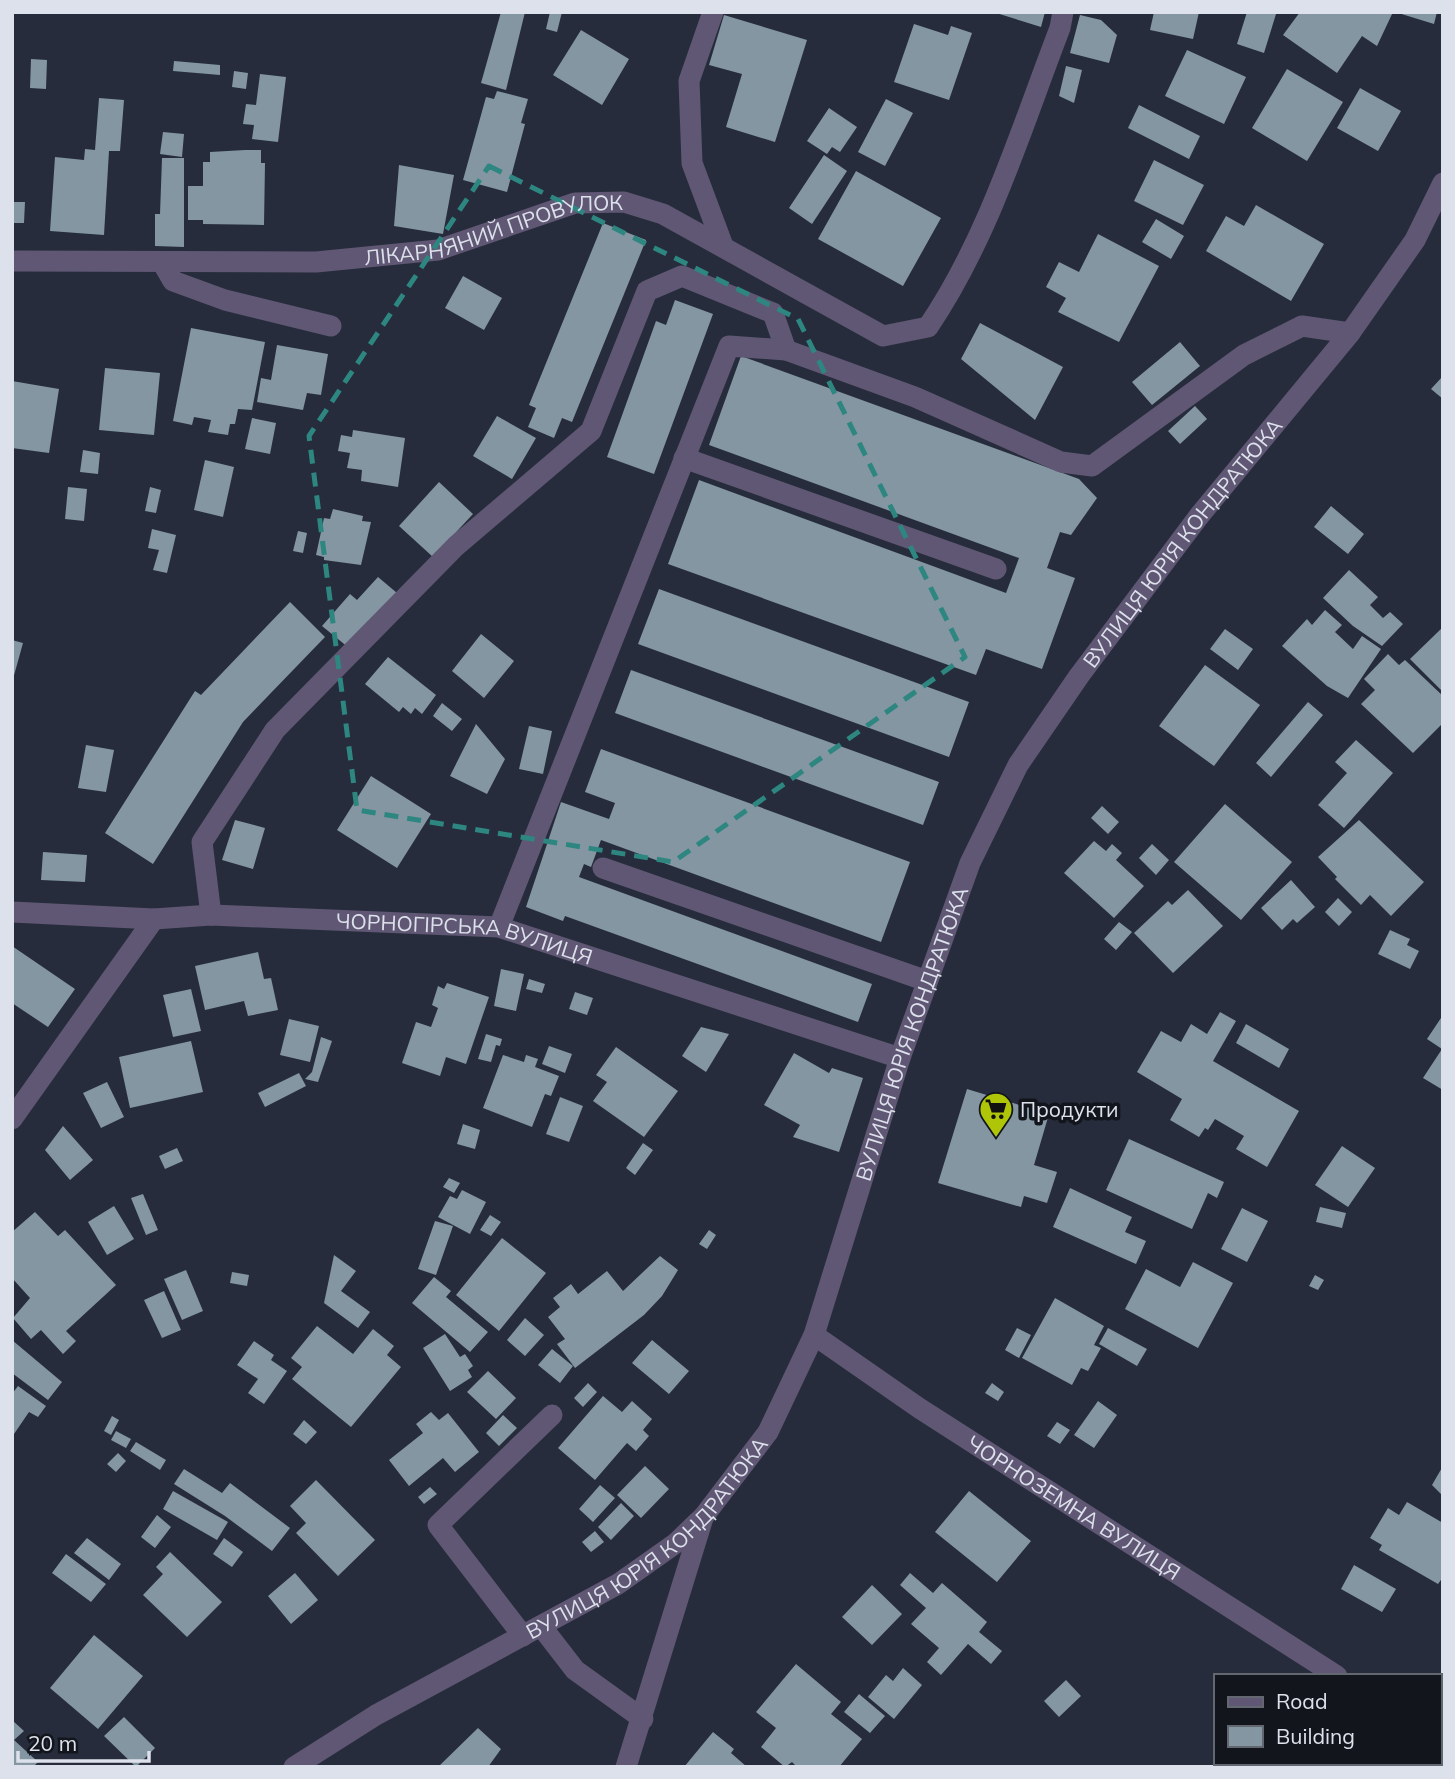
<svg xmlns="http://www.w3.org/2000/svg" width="1455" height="1779" font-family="Mulish,sans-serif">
<rect width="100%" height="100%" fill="#262c3b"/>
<path fill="#8396a2" d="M501 12H525L506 90 481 83Z
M550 12H562L557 32 546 29Z
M993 12H1045L1041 27Z
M1154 12H1199L1193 39 1150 30Z
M1247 12 1276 14 1264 53 1237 44Z
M1300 12 1329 13 1393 12 1377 46 1362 36 1337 73 1283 35Z
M1395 12H1437L1434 24Z
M724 15 807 40 775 142 726 127 742 74 709 65Z
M1080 15 1101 20 1117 35 1109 63 1070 53Z
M914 24 948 35 951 26 972 33 949 100 894 82Z
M581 30 629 59 602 105 553 75Z
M1187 50 1246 77 1224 124 1165 96Z
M31 59 47 60 46 89 30 88Z
M174 61 220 65V75L173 71Z
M1066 66 1082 70 1074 103 1059 96Z
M1287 69 1343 102 1307 161 1252 128Z
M234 71 248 73 246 89 232 87Z
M260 74 286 77 278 142 252 139 254 125 243 124 246 104 256 105Z
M1360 88 1401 111 1378 151 1337 128Z
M497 91 528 99 521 123 525 124 507 192 463 180 486 97 494 99Z
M99 98 124 100 120 151H109L104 235 50 231 55 157 84 160 85 149 95 150Z
M886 99 913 113 885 166 858 152Z
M1139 105 1200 136 1189 159 1128 128Z
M829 108 857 127 840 152 832 147 827 154 807 141Z
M163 132 184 134 182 157 160 154Z
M245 150H261V163H265L264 225 203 224V220H188V186H203V162H210V152Z
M824 155 847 171 812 224 789 208Z
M162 158H184V247L155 246V214H160Z
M1154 160 1204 185 1183 225 1134 201Z
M399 165 454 175 443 234 394 226Z
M856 171 941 218 903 286 818 239Z
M12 202H25L24 223H12Z
M1256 205 1324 244 1291 301 1206 251 1226 216 1244 226Z
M1156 219 1184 236 1171 259 1142 242Z
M603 223 646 240 572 422 562 418 554 438 528 427 536 408 529 405Z
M1098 234 1159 266 1119 342 1058 312 1066 298 1046 287 1059 262 1079 272Z
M463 276 502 298 484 330 445 308Z
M675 300 713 314 654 474 607 457 656 321 666 325Z
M980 323 1063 367 1035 420 961 359Z
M191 328 265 342 252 410 238 409 235 424H230L228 435 208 432 211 420 194 417 192 425 173 421Z
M1180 342 1200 366 1152 405 1132 382Z
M277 345 328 354 321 395 307 393 303 410 257 402 261 378 271 380Z
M741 356 1079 479 1097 498 1071 535 1060 532 1047 568 1075 578 1042 669 986 649 976 675 668 564 699 480 1006 593 1019 558 709 445Z
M105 368 160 373 154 435 99 430Z
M1443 376V399L1431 389Z
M12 381 59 389 49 453 12 448Z
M1195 406 1207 419 1180 444 1168 431Z
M497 416 536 438 512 479 473 456Z
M252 418 276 423 270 454 245 449Z
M353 430 405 438 398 487 361 481 362 470 347 468 350 453 338 451 341 435 352 437Z
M83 450 100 453 98 474 80 472Z
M205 460 234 467 223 517 194 510Z
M439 482 473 514 433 557 399 526Z
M68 487 87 489 84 521 65 519Z
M150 487 161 490 156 513 145 511Z
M1331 506 1364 534 1348 554 1314 527Z
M333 509 363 516 362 521 371 522 361 565 324 560V557L316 555 324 518 330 519Z
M152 529 176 535 167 573 153 570 159 550 148 548Z
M298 531 307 533 303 553 293 551Z
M1349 570 1378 597 1370 605 1383 618 1390 612 1403 624 1382 646 1353 626 1323 598Z
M378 577 397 593 349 648 322 626 350 594 357 600Z
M659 589 969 702 949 757 638 644Z
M290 602 325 637 243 722 153 864 105 833 195 691 201 695Z
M1325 610 1342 625 1335 632 1353 649 1362 636 1381 649 1348 698 1327 686 1282 646 1307 619 1312 625Z
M1443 627V692L1410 659Z
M1225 629 1253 649 1238 670 1210 649Z
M481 634 514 661 484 698 452 671Z
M12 640 23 643 13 679H12Z
M1388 654 1399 665 1405 660 1443 696V723L1413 753 1361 704 1375 690 1364 679Z
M388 657 436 695 422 714 415 708 411 714 403 707 399 712 365 684Z
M1205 665 1260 705 1214 766 1159 726Z
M631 670 939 782 923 825 615 713Z
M1308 702 1323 715 1271 777 1256 763Z
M442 703 462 719 452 731 433 716Z
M476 724 505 759 487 794 450 776Z
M529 726 552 731 543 774 519 769Z
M1356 740 1393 773 1344 828 1318 805 1347 773 1335 762Z
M86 745 114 750 106 792 78 788Z
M601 749 910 862 881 942 601 840 591 867 584 864 579 877 872 984 858 1022 565 916 563 921 526 907 561 802 609 819 615 803 585 792Z
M371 776 431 814 397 868 337 830Z
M1225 804 1292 862 1241 920 1174 862Z
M1102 806 1119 822 1108 834 1091 818Z
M235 820 265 828 253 869 222 860Z
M1359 820 1424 882 1391 916 1370 895 1361 905 1335 879 1337 877 1318 857Z
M1094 841 1106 851 1112 844 1122 853 1116 860 1144 886 1114 918 1064 873Z
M1152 844 1169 860 1156 875 1139 858Z
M43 852 87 855 85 882 41 880Z
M1291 880 1315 907 1297 923 1293 919 1282 930 1261 908Z
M1188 890 1223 926 1173 973 1134 933 1168 901 1172 905Z
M1338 898 1352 912 1339 926 1325 912Z
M1119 922 1132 932 1116 950 1104 939Z
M1390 930 1410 939 1407 945 1419 951 1410 969 1378 954Z
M12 946 75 989 48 1027 12 1003Z
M258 952 264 979 271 978 278 1010 248 1016 244 1001 205 1010 195 966Z
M501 969 524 974 516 1011 494 1006Z
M529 979 545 984 542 993 526 989Z
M447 983 489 997 466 1064 446 1057 440 1076 402 1063 416 1022 431 1027 438 1008 432 1005 438 986 444 989Z
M191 989 201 1031 173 1037 163 995Z
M575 992 593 998 587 1015 569 1009Z
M1220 1012 1236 1021 1213 1061 1299 1111 1267 1167 1236 1149 1244 1136 1215 1119 1208 1130 1205 1128 1199 1137 1170 1120 1182 1099 1137 1072 1161 1031 1181 1042 1191 1024 1207 1034Z
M1443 1015V1090L1423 1078 1442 1049 1427 1039Z
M289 1019 319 1026 310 1062 280 1055Z
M1246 1024 1289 1049 1279 1068 1236 1043Z
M701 1027 729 1034 706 1072 682 1056Z
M486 1034 502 1039 500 1046 496 1045 491 1062 478 1059Z
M321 1037 332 1041 318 1082 305 1079 312 1072Z
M191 1041 203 1092 130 1108 119 1057Z
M549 1046 572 1054 565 1073 542 1064Z
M616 1047 678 1091 644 1137 593 1101 607 1082 596 1075Z
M794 1053 829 1073 832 1068 863 1078 839 1152 793 1137 800 1125 764 1105Z
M503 1055 524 1062 526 1055 538 1059 535 1067 559 1076 551 1096 545 1094 532 1127 483 1108Z
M299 1073 306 1086 265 1107 258 1093Z
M107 1082 124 1117 101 1128 83 1093Z
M967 1089 1049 1114 1034 1165 1057 1172 1047 1203 1024 1196 1021 1207 938 1183Z
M560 1097 583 1106 569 1142 546 1134Z
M463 1124 480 1130 475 1149 457 1144Z
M63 1126 93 1160 70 1180 45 1150Z
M1129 1139 1224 1182 1217 1198 1208 1193 1192 1229 1106 1190Z
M643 1143 653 1150 635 1175 626 1168Z
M1342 1146 1375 1168 1348 1207 1315 1185Z
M177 1148 183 1161 165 1169 159 1156Z
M449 1178 460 1183 454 1193 443 1187Z
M1070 1188 1132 1217 1125 1232 1146 1241 1136 1264 1053 1227Z
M462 1190 486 1202 470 1234 438 1217 450 1196 457 1199Z
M143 1194 158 1230 146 1235 131 1198Z
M114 1206 134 1239 107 1255 88 1222Z
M1320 1207 1346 1213 1342 1228 1316 1222Z
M1242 1208 1268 1221 1247 1262 1221 1249Z
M35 1212 58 1236 65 1230 116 1285 66 1331 76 1341 63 1354 41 1330 31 1339 13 1318 30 1298 12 1278V1232Z
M490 1215 501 1222 491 1236 480 1230Z
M435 1221 453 1226 436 1275 418 1269Z
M709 1230 716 1235 707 1249 699 1244Z
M502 1238 546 1273 499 1331 456 1295Z
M334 1255 356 1271 341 1291 370 1312 358 1328 324 1303Z
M660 1256 678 1270 662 1296 644 1315 575 1368 557 1344 565 1339 548 1317 560 1307 553 1298 571 1284 578 1294 607 1271 623 1291Z
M1193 1262 1233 1283 1198 1348 1125 1309 1146 1269 1180 1287Z
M186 1270 203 1311 182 1320 164 1279Z
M232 1272 249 1275 247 1286 230 1283Z
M1315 1275 1324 1280 1318 1290 1309 1286Z
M434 1277 451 1291 446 1297 488 1332 470 1352 412 1303Z
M164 1291 181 1330 162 1338 144 1300Z
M1055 1298 1104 1326 1094 1345 1101 1348 1088 1371 1081 1368 1072 1385 1022 1358Z
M525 1318 544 1335 525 1356 507 1340Z
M317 1326 353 1354 373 1329 394 1346 387 1355 401 1367 351 1427 292 1379 302 1367 291 1358Z
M1017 1328 1031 1335 1019 1358 1005 1350Z
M1108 1328 1147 1349 1137 1366 1099 1344Z
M445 1334 460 1357 465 1354 473 1366 468 1370 472 1377 450 1391 423 1348Z
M12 1340 62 1382 48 1400 12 1373Z
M652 1340 689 1371 669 1394 632 1363Z
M254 1341 274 1355 271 1360 287 1371 264 1404 248 1393 258 1379 237 1365Z
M552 1349 573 1366 560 1383 538 1365Z
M488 1371 516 1398 496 1419 467 1392Z
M588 1383 597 1392 583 1407 574 1398Z
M992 1383 1004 1392 998 1401 985 1393Z
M18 1386 46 1406 38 1417 29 1412 14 1434 12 1394Z
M603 1396 622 1412 632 1401 652 1419 643 1430 649 1436 636 1451 627 1443 595 1480 558 1448Z
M1098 1401 1117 1415 1094 1448 1074 1435Z
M431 1412 439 1420 448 1413 479 1452 455 1472 443 1458 409 1486 389 1460 423 1433 416 1424Z
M503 1415 517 1428 499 1446 486 1433Z
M112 1416 119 1420 111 1435 104 1431Z
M304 1420 317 1432 306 1444 293 1434Z
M1057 1422 1070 1430 1060 1444 1047 1436Z
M116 1431 131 1439 126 1448 111 1440Z
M136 1442 166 1460 160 1470 130 1451Z
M118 1453 126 1461 116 1472 107 1464Z
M645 1466 669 1489 641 1518 617 1495Z
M1443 1466V1496L1432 1485Z
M184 1469 222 1493 230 1483 290 1528 272 1551 225 1516 174 1484Z
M316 1480 375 1540 338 1576 296 1533 306 1523 290 1506Z
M600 1485 615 1498 593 1522 579 1509Z
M430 1487 437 1494 424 1504 418 1497Z
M173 1491 228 1522 217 1540 163 1509Z
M969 1491 1031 1541 997 1582 935 1532Z
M1407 1502 1443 1523V1577L1438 1584 1379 1550 1382 1545 1370 1538 1388 1508 1399 1515Z
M621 1503 634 1516 611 1540 598 1527Z
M157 1515 171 1527 155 1548 141 1537Z
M595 1531 604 1542 591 1552 582 1542Z
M87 1538 121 1564 109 1580 74 1553Z
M224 1538 243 1552 232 1567 213 1554Z
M170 1552 222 1602 187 1637 143 1595 163 1574 156 1567Z
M66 1554 106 1584 91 1602 52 1573Z
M1354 1565 1396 1589 1382 1612 1341 1589Z
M295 1573 318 1600 291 1624 268 1596Z
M910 1573 933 1593 942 1583 987 1622 979 1632 1002 1651 991 1664 968 1644 941 1675 927 1662 939 1648 911 1624 926 1608 900 1585Z
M872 1585 902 1614 872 1645 842 1617Z
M94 1635 143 1676 98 1729 50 1688Z
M796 1664 841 1702 831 1714 862 1739 839 1767H797L792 1762 785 1767 761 1747 776 1728 756 1712Z
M903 1668 922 1685 894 1719 868 1697 886 1675 893 1681Z
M1066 1680 1081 1696 1059 1717 1044 1701Z
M859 1694 885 1716 870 1733 844 1712Z
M124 1717 155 1748 136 1767 104 1736Z
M12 1720 24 1731 14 1740 38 1762 33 1767H12Z
M478 1728 501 1749 488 1767H438Z
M713 1732 734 1749 731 1753 747 1767H684Z"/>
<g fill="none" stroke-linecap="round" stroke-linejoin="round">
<g stroke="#5f5774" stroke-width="21">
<path d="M713 12 689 81 692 163 723 246"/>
<path id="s1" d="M12 261 316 262 438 250 575 203 624 202 663 214 883 336 928 327C989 237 1021 129 1060 28L1063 12"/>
<path d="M162 262 173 281 225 300 331 326"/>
<path d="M684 458 996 569"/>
<path d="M603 868 927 981"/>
<path id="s2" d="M12 912 154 919 211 915 499 927 900 1058"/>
<path d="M211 915 202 842 275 730 456 546 591 431 647 291 682 276 773 313 786 350 915 397 1061 462 1092 466 1244 355 1302 326 1350 333"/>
<path d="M499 927 729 346 786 350"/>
<path d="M12 1119 154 919"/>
<path id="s3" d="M814 1335 919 1408 1337 1676"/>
<path d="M541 1626 575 1670 643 1719"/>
<path d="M523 1636 438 1525 552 1415"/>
<path d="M1439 1755 1443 1758"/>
<path id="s4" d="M294 1767 376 1715 618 1584 676 1543 704 1516 768 1432 814 1335 900 1058 970 863 1018 765 1079 676 1199 516 1350 333 1415 240 1443 183"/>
<path d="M626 1767 703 1518"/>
</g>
</g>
<path fill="none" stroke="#2e8681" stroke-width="5" stroke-dasharray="14 9" stroke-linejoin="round" d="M489 166 798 319 965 657 673 862 357 810 309 436Z"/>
<defs>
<symbol id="supermarket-pin" viewBox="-11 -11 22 30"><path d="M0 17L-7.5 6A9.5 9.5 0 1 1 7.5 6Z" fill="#afc507" stroke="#12151c"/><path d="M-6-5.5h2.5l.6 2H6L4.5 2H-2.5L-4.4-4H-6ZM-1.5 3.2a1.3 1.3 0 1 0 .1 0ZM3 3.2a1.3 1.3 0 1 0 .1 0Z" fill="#111"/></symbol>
</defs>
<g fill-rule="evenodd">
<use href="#supermarket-pin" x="977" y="1090" width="38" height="52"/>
</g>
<g text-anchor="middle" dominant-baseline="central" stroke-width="7" stroke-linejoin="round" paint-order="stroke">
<g font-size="21" fill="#dde1eb" stroke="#12151c">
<text stroke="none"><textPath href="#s1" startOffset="486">ЛІКАРНЯНИЙ ПРОВУЛОК</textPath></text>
<text stroke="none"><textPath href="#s4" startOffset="1578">ВУЛИЦЯ ЮРІЯ КОНДРАТЮКА</textPath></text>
<text stroke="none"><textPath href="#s2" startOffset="455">ЧОРНОГІРСЬКА ВУЛИЦЯ</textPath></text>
<text stroke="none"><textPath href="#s4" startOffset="1012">ВУЛИЦЯ ЮРІЯ КОНДРАТЮКА</textPath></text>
<text stroke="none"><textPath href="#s3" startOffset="312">ЧОРНОЗЕМНА ВУЛИЦЯ</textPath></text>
<text stroke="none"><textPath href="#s4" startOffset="424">ВУЛИЦЯ ЮРІЯ КОНДРАТЮКА</textPath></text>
</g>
<g font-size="21" fill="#dde1eb" stroke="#12151c" text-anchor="start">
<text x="1020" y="1109">Продукти</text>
</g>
</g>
<rect width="1455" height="1779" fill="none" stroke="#dde1eb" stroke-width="28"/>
<rect x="1214" y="1674" width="228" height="91" fill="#12151c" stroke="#63676f" stroke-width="2"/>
<rect x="1228" y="1697" width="35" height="10" fill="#5f5774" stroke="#63676f" stroke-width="2"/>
<text x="1276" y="1709" font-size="21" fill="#dde1eb">Road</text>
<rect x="1228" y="1726" width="35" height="21" fill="#8396a2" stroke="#63676f" stroke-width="2"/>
<text x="1276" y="1744" font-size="21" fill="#dde1eb">Building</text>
<path d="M18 1751v10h131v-10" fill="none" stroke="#dde1eb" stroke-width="3.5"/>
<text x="28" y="1751" font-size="21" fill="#dde1eb" stroke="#12151c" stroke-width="5" paint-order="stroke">20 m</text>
</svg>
